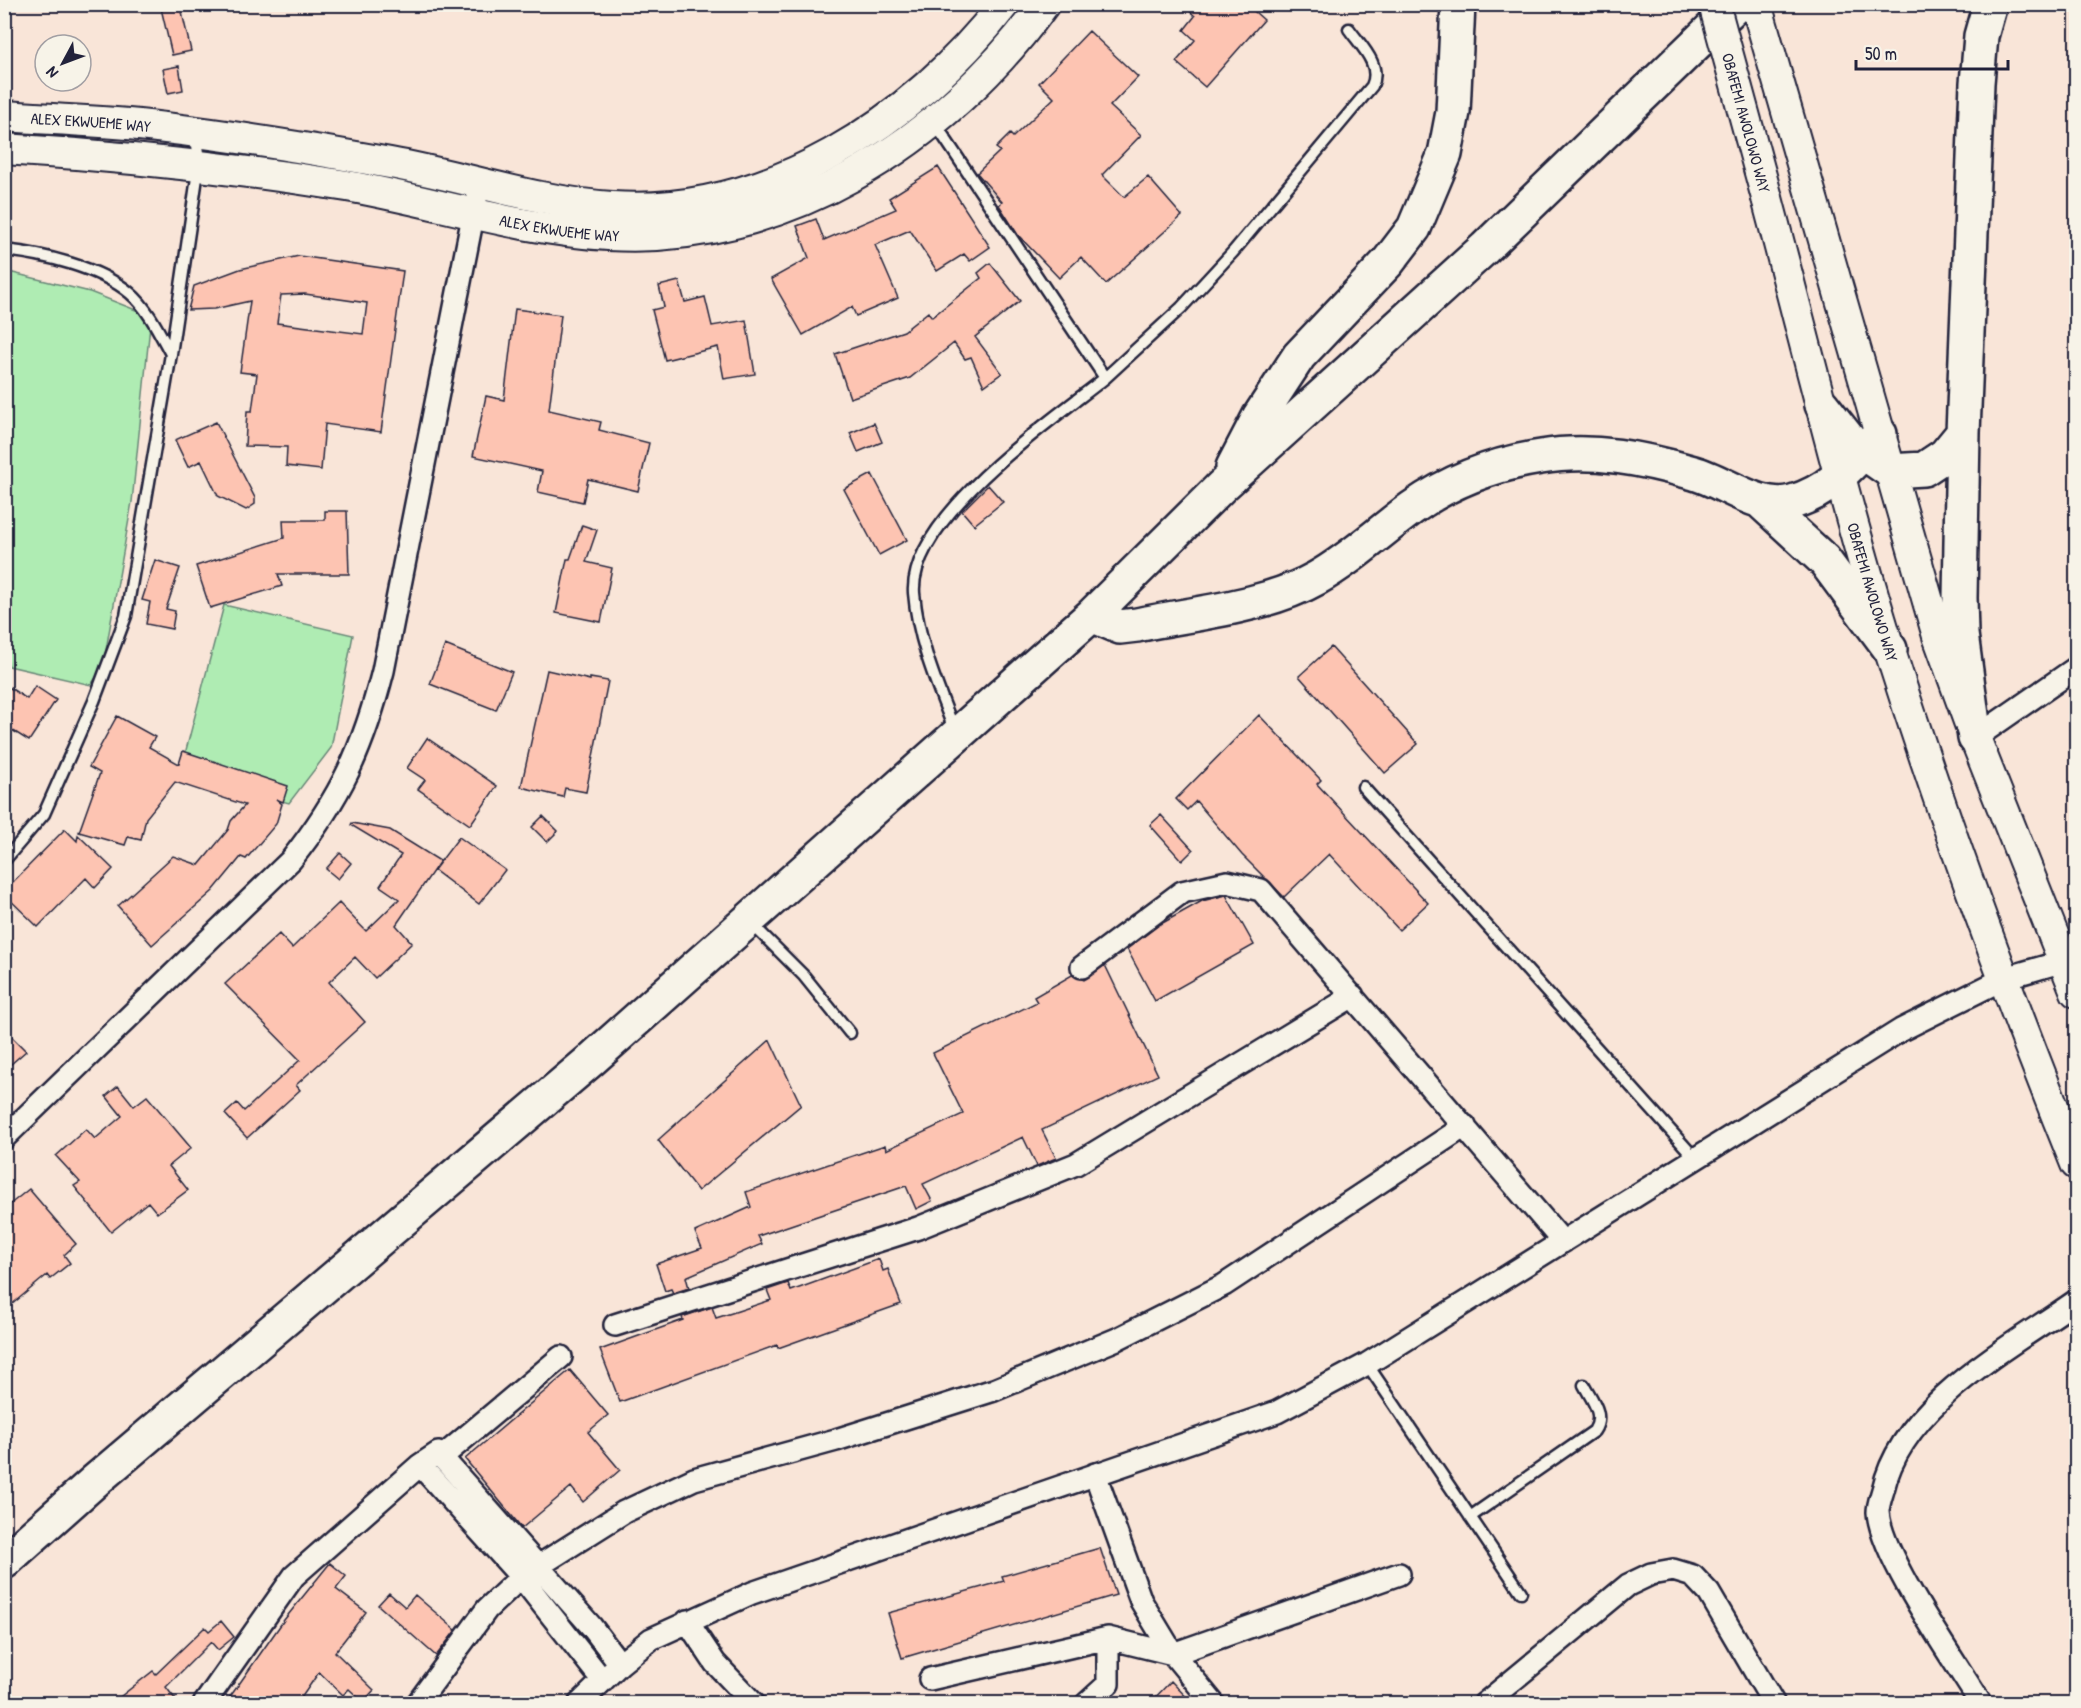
<svg xmlns="http://www.w3.org/2000/svg" width="2081" height="1708" font-family="'Patrick Hand',sans-serif">
<rect width="100%" height="100%" fill="#f9e5d8"/>
<filter id="ink" filterUnits="userSpaceOnUse"><feTurbulence type="fractalNoise" baseFrequency=".0167" numOctaves="2"/><feDisplacementMap in="SourceGraphic" scale="12" xChannelSelector="R" yChannelSelector="G"/><feConvolveMatrix kernelMatrix="1 2 1 2 8 2 1 2 1" color-interpolation-filters="sRGB"/></filter>
<g filter="url(#ink)">
<path fill="#afecb3" stroke="#688777" stroke-width="1.5" d="M5 271 90 292 151 316 132 502 103 667 91 685 9 666 5 655Z
M224 605 353 635 331 748 289 803 180 773Z"/>
<path fill="#fdc4b2" stroke="#22223b" stroke-width="1.5" fill-rule="evenodd" d="M160 4H180L191 51 172 55Z
M1182 4H1246L1264 20 1205 87 1176 62 1195 40 1184 30 1195 16Z
M1089 31 1138 77 1110 106 1141 135 1102 175 1124 197 1148 177 1182 216 1106 284 1081 257 1059 278 1018 235 999 205 1002 202 977 173 1000 151 996 148 1010 134 1013 137 1054 98 1039 83Z
M179 66 183 90 168 93 163 69Z
M938 167 990 247 970 261 964 254 937 271 910 230 875 245 898 298 856 316 852 307 803 335 771 279 809 258 797 226 816 219 824 240 896 209 889 198Z
M299 256 403 271 381 432 325 424 321 470 286 466 287 447 245 446 247 411H252L257 374 240 372 250 301 214 309 188 310 194 286 240 269ZM305 294 367 303 363 334 277 323 281 295Z
M990 263 1020 301 975 337 1002 373 984 386 971 357 965 359 954 343 910 378 850 398 835 354 904 331 928 312 932 317 981 278 978 273Z
M679 281 685 302 705 297 712 326 746 320 755 374 724 379 718 347 665 360 652 310 664 307 659 286Z
M515 309 561 315 549 410 601 422 599 430 649 443 638 491 588 479 583 502 538 492 542 471 473 456 486 396 504 400Z
M216 422 255 498V504L246 510 218 496 201 461 188 467 175 440Z
M874 423 882 442 858 452 850 433Z
M872 474 907 540 879 555 844 489Z
M988 485 1003 502 974 525 962 511Z
M325 511H347L349 574H278L282 586 210 608 196 566 284 538 283 520H325Z
M582 525 597 530 586 562 612 568 601 622 556 613 567 559H570Z
M155 560 180 568 166 609 175 611 172 629 146 624 150 602 142 600Z
M445 645 512 672 496 710 430 684Z
M1331 647 1418 744 1385 773 1299 676Z
M547 670 590 680V678L608 681 586 792 565 788 563 797 521 787Z
M4 684 27 699 35 686 56 700 29 741 4 725Z
M1259 715 1321 780 1317 784 1428 903 1399 930 1329 854 1284 897 1242 855 1196 801 1187 810 1176 799Z
M117 716 155 737 149 747 179 764 183 751 288 786 283 802 276 799 282 804 276 824 246 859 241 857 213 891 152 945 118 906 173 856 199 865 228 830 231 821 245 805 175 782 146 818 141 840 128 837 125 845 79 832 100 773 89 767Z
M427 738 497 786 470 825 418 789 425 780 407 768Z
M1161 815 1193 850 1182 861 1150 825Z
M543 816 558 831 547 842 532 827Z
M352 823 390 830 440 861 396 925 412 943 375 978 355 957 329 982 365 1022 296 1085 300 1090 247 1138 225 1114 237 1103 244 1111 300 1060 225 984 279 934 292 948 339 903 366 931 399 899 380 886 401 855 351 825Z
M65 829 77 841 78 835 113 869 95 888 86 878 38 927 4 894V891Z
M459 837 505 870 479 904 434 870Z
M340 853 351 863 338 879 326 869Z
M1226 895 1254 945 1155 1001 1127 949 1159 925 1202 901Z
M1105 965 1158 1075 1042 1130 1056 1158 1037 1166 1023 1137 923 1184 932 1201 916 1209 906 1186 758 1236 762 1244 686 1277 689 1288 673 1293 671 1289 665 1291 656 1264 702 1248 695 1232 751 1207 746 1192 885 1145 886 1150 963 1114 933 1053 1037 1002 1034 997 1072 975 1084 980Z
M4 1029 26 1051 4 1070Z
M770 1040 801 1105 698 1191 658 1140Z
M118 1086 134 1106 147 1096 191 1148 169 1166 188 1190 157 1213 148 1202 111 1232 74 1186 80 1182 56 1156 86 1129 95 1139 122 1116 106 1096Z
M29 1189 76 1244 64 1255 70 1263 50 1279 47 1275 4 1311V1209Z
M879 1259 883 1271 888 1269 901 1304 778 1348 777 1345 620 1402 600 1350 683 1320 682 1317 712 1307 716 1318 738 1311 771 1300 767 1290 788 1283 791 1291Z
M570 1370 608 1415 588 1432 620 1470 583 1502 571 1487 522 1528 465 1459Z
M1100 1548 1116 1595 902 1658 888 1613 1004 1581 1002 1576Z
M330 1563 346 1576 336 1589 366 1612 335 1652 374 1690 363 1702 349 1689 343 1695 319 1672 297 1704H225L284 1620Z
M389 1593 405 1607 415 1595 456 1630 436 1656 378 1605Z
M221 1621 234 1637 218 1650 211 1642 166 1687 179 1704H111L153 1671 156 1674 205 1627 209 1631Z
M1171 1681 1193 1704H1149Z"/>
<g fill="none" stroke-linecap="round" stroke-linejoin="round">
<defs>
<path id="lane" d="M934 122 1105 378C1051 421 909 518 914 593 918 642 938 687 955 732
M4 250C43 254 99 267 130 293 148 308 160 334 171 354
M1105 378 1181 308 1233 252 1372 86C1382 65 1361 46 1349 29
M1363 787 1696 1159
M4 861 44 814 94 701 126 616 171 354 199 164 196 134
M751 923 804 976 850 1033
M1367 1364 1521 1592
M1470 1517 1594 1431C1605 1415 1592 1400 1584 1385"/>
<path id="street" d="M1975 738 2076 668
M1082 967 1182 892 1227 882 1261 890 1563 1242
M4 1138 291 860C341 797 363 749 383 671L476 201
M615 1325 918 1228 1076 1164 1353 996
M442 1457 561 1357
M420 1465 521 1577 603 1681
M1095 1474 1141 1601 1173 1654 1399 1574
M687 1621 715 1663 754 1704
M930 1679 1108 1638 1173 1654 1214 1704
M204 1704 294 1576 420 1465 438 1453 591 1626 620 1664
M417 1704 487 1609 521 1577 624 1512 694 1479 836 1440 994 1390 1117 1339 1224 1285 1465 1126
M579 1704 620 1664 651 1639 752 1593 1277 1412 1367 1364 1901 1030 2005 978 2064 961
M1086 1704 1108 1684V1638
M1484 1704 1628 1585 1651 1574 1673 1570 1693 1576 1709 1593 1774 1704
M1981 1704C1955 1661 1881 1557 1878 1512 1878 1505 1881 1497 1883 1490 1902 1404 2009 1348 2076 1301"/>
<g id="secondary">
<path d="M1756 4 1938 636 1975 738 2076 992"/>
<path id="s1" d="M4 116C49 119 94 121 139 125 223 134 307 148 390 163 464 176 536 202 612 207 767 217 913 122 1004 4"/>
<path id="s2" d="M4 149C120 156 233 168 347 186 434 201 519 230 608 235 781 246 946 141 1044 4"/>
<path id="s3" d="M1767 198C1807 349 1844 502 1890 651 1945 825 2008 995 2076 1164"/>
</g>
<path id="primary" d="M1822 405 1854 446 1890 471 1924 469 1945 455 1963 433
M1233 467 1259 417 1299 356 1388 262 1414 228 1445 154 1453 112 1458 4
M1760 501 1824 560 1890 649
M1092 615 1120 627 1137 625C1194 613 1266 607 1317 578 1351 559 1380 531 1412 508 1450 481 1496 464 1541 457 1592 448 1645 459 1694 473 1724 481 1759 511 1792 502 1830 492 1854 462 1880 434
M1975 738 1961 634 1960 598 1963 433 1977 83 1981 36 1990 4
M4 1562 96 1480 591 1060 1092 615 1222 486 1485 248 1737 4"/>
</defs>
<use href="#lane" stroke="#22223b" stroke-width="15"/>
<use href="#street" stroke="#22223b" stroke-width="26"/>
<use href="#secondary" stroke="#22223b" stroke-width="34"/>
<use href="#primary" stroke="#22223b" stroke-width="38"/>
<use href="#lane" stroke="#f7f3e8" stroke-width="10"/>
<use href="#street" stroke="#f7f3e8" stroke-width="21"/>
<use href="#secondary" stroke="#f7f3e8" stroke-width="30"/>
<use href="#primary" stroke="#f7f3e8" stroke-width="33"/>
<defs>
<g id="secondary-bridge">
<path id="s4" d="M1714 4 1767 198"/>
</g>
</defs>
<use href="#secondary-bridge" stroke="#22223b" stroke-width="34" stroke-linecap="butt"/>
<use href="#secondary-bridge" stroke="#f7f3e8" stroke-width="30"/>
</g>
</g>
<g text-anchor="middle" dominant-baseline="central" stroke-width="6" stroke-linejoin="round" paint-order="stroke">
<g font-size="16" fill="#22223b" stroke="#f7f3e8">
<text stroke="none"><textPath href="#s4" startOffset="123">OBAFEMI AWOLOWO WAY</textPath></text>
<text stroke="none"><textPath href="#s1" startOffset="87">ALEX EKWUEME WAY</textPath></text>
<text stroke="none"><textPath href="#s2" startOffset="562">ALEX EKWUEME WAY</textPath></text>
<text stroke="none"><textPath href="#s3" startOffset="408">OBAFEMI AWOLOWO WAY</textPath></text>
</g>
</g>
<rect width="2081" height="1708" fill="none" stroke="#f7f3e8" stroke-width="24"/>
<rect x="12" y="12" width="2057" height="1684" fill="none" stroke="#22223b" stroke-width="2" filter="url(#ink)"/>
<g transform="translate(63 63) rotate(229)"><circle r="28" fill="#f7f3e8" stroke="#a29fa3" stroke-width="1.5"/>
<path d="M0-4.5L10 22L0 15L-10 22Z" fill="#22223b"/>
<text y="-9" font-size="16" font-weight="bold" text-anchor="middle" fill="#22223b">N</text>
</g>
<path d="M1856 60v9h152v-9" fill="none" stroke="#22223b" stroke-width="3"/>
<text x="1865" y="60" font-size="18" fill="#22223b" stroke="#f7f3e8" stroke-width="4.5" paint-order="stroke">50 m</text>
</svg>
